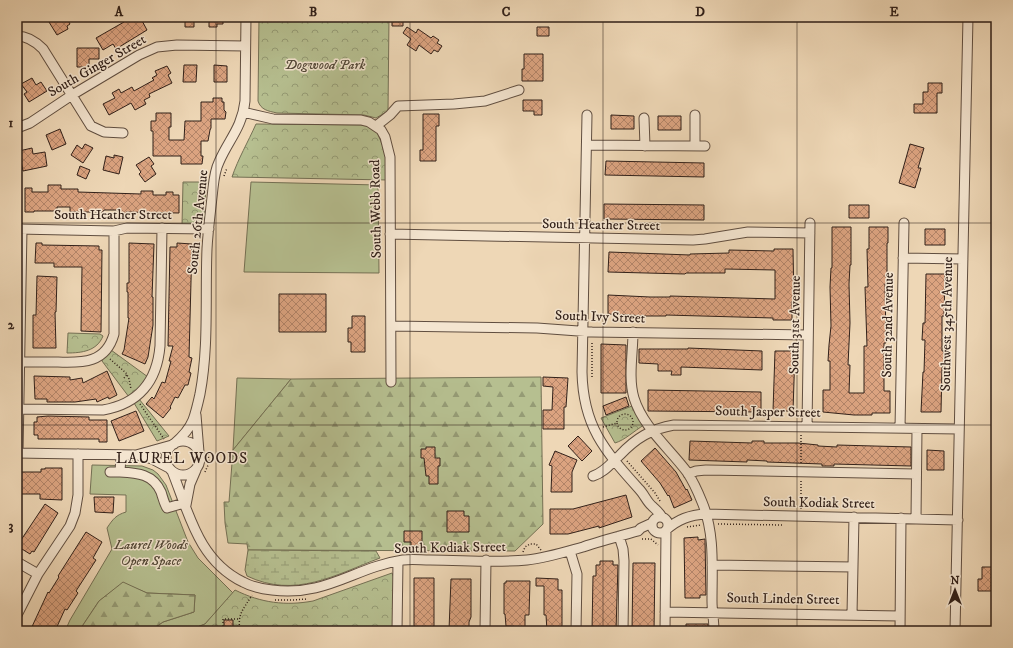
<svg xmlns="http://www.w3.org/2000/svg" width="1013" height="648" font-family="'IM FELL DW Pica',serif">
<defs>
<pattern id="forest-firs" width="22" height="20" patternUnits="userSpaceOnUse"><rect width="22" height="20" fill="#b6bf90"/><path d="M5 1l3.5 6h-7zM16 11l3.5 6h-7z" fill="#959b75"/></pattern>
<pattern id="wetland-marsh" width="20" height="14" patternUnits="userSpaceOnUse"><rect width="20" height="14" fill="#b6bf90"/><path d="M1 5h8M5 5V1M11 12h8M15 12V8" fill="none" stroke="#959b75"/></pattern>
<pattern id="park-crowns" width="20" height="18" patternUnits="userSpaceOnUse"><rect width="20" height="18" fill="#b6bf90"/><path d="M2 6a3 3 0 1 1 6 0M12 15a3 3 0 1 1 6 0" fill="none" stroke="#959b75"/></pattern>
<pattern id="building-cross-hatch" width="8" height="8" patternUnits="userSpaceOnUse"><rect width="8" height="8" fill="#dba380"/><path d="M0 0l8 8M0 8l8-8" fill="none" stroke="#b28468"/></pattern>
</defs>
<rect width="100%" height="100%" fill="#eed7b6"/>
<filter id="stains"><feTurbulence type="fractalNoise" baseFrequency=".005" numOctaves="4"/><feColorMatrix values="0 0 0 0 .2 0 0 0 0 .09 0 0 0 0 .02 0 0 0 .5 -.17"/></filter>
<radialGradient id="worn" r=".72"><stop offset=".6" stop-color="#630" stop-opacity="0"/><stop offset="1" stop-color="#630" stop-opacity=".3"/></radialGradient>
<path fill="#b6bf90" stroke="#747054" d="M251 182 378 185 379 273 244 272Z
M237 378 291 379 233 450Z
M92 465 142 466 153 470 158 474 166 485 188 542 198 558 233 593 205 624 187 631H150L163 622 194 612 195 595 147 593 123 583 99 601 79 631H65L70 620 112 549 107 528C113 519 116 515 126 512V495L90 494Z"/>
<path fill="url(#forest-firs)" stroke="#747054" d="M540 377H541L543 524 515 551 248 550 247 544 228 543 225 523 224 502H229L233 450 291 379Z
M123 582 147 593 195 595 194 612 163 622 150 631H79L99 601Z"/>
<path fill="url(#wetland-marsh)" stroke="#747054" d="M248 550 376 551 380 558C335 575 295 599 247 576L245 570Z"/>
<path fill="url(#park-crowns)" stroke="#747054" d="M259 17H389L388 111 376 118 364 115 277 113C268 111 261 110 258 101Z
M256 124 366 125 377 132 386 154 388 180 232 177C238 159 248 142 256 124Z
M183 182H207L204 209 206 217C200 226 192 225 182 225Z
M68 333 100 334 103 336C97 351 82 353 67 353Z
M111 350 148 377 139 388 129 397 102 361 103 356Z
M139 399 169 436 157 441 134 403Z
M632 406 644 425C634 431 625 440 615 443L601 418Z
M392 573 394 578 393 631H187L205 624 235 590C261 603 286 606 313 601Z"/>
<path fill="url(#building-cross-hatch)" stroke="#312019" d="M58 17H66L70 24 67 26 68 29 57 35 49 22Z
M121 17H140L147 30 116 49 113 44 103 50 96 38 124 22Z
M185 17H194V27H185Z
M209 17H223V24H217V27H209Z
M392 17H403V26H392Z
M407 27 416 33 418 29 431 38 433 36 439 40 437 43 442 46 438 52 434 50 431 54 419 45 416 51 407 45 411 39 403 33Z
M537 27H549V36H537Z
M77 48H99V59H89V67H77Z
M524 54H543V81H522V69H524Z
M184 65H197L196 82H183Z
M214 65 227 66V82H214Z
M167 66 171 73 168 75 172 83 149 94 150 97 144 100 146 104 135 110 131 103 109 115 103 104 115 98 112 93 119 89 121 93 132 87 134 91 154 80 152 78 157 75 155 71Z
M32 78 36 85 41 82 47 91 29 102 24 94 27 92 21 84Z
M928 83H942V93H937V113H914V104H923V92H928Z
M213 98H222V102H224V110L226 112 225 119H211V128L210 130 208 141H201V156H203L202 164H181V156H153V131H151V121H156V113H171V127H169V140H184L185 121H201V102H213Z
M523 100H542V115H534V111H523Z
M423 114H439V126H436V161H420V150H423Z
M611 115 634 116V129H611Z
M658 116H681V130H658Z
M60 129 66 144 52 150 46 135Z
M85 144 93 148 83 163 71 155 77 145 82 149Z
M910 144 924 148 918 168H921L915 188 899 183Z
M32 148 33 154 45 152 47 166 23 171 19 151Z
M114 155 123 157 119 174 103 170 106 156 114 158Z
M149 157 154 164 151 166 156 174 145 182 139 174 141 172 136 165Z
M606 161 704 163V177L605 175Z
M80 166 90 170 86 179 77 175Z
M48 185H61V189H78V192L141 194V191H153V195H166V192H173V195H179V213L126 212V214H118V210H104L103 212H70V207H57V211H34V212H25V188H32V192H48Z
M604 204 704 205V220L604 219Z
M849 205H869V218H849Z
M832 227H851V265H850L849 284 850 323 848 365H850L849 393H864V346H867L865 287H868L867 249H869V227H888V243H887V284H885L886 343H884V391H890V413H872V415H854L823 412V390H830V361H828L829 345 831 326 830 287 831 268H832Z
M925 229H945V245H925Z
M36 243H42V245L99 246V250H102L101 332 81 331 82 267H54V263H35Z
M129 243 154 244 152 297H153V325L148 357 145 364 122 354 124 350 129 318H128V292H127V283H129Z
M177 243 192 244 189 357 192 358 189 372 191 373 188 385H185L178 398 175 397 170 407 171 408 163 418 146 404 152 397 154 399 162 382 165 383 171 361H169L173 346H168L170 247H177Z
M774 249H793L794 301H792V320H773V318L666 315V316H646L608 314V295L650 297H670V296L775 299V270L725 269V273H686L685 274 608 272 609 252 690 255V254L729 253V250L774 251Z
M926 274H945L944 316H942V351H944V367H942L941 412H921L923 372H924L925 340H922L923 323H925Z
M37 276 57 277 56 312H55L56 348H33V315H36Z
M279 294H326V332H279Z
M352 316H365V352H351V342H348V328H352Z
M601 344 626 345V393H601Z
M688 348 762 351V370L681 367V375H671L672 371H658V364L639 363V349H688Z
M775 351H795L793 411H773Z
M107 371 117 395 109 399 108 397 97 402 96 399 75 402H47V399H35L34 376 70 377V380L82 378 83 383Z
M543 377 568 378 566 407H564V429H543V410H552L553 387 543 386Z
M648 390 761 392V412L648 411Z
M626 397 629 406 606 415 603 406Z
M136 411 144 431 119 441 111 421Z
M48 416 89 417V420H107V442H99V439H38V435H34V422H37V417Z
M578 436 592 451 582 461 568 446Z
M690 441 752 443V441H764V443H798L818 445V446L837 447V445L911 447V466L834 464V466H822V464L767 462V461L747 460V462L689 460Z
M426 447H435V458H440V466H438V484H429V476H426L424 458H421V449H426Z
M655 448 676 472 686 490 687 489 692 500 674 508 669 495 668 496 660 483 641 461Z
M927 450 944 451V470H927Z
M555 451 577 460 572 472V492H551L552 466 549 465Z
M45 468H62V500L40 499V494H17V476H20V472H41V469H45Z
M626 495 632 517 599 528V526L568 534H550V509H573Z
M94 497H114L113 513 95 512Z
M45 504 58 513 34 552 32 551 30 554 17 546Z
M447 511H464V516H469V532H447Z
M404 531H422V542H421V546H411V542H404Z
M86 532 102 542 93 558 96 560 76 591 78 593 67 610 65 609 55 631H30L48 592 49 593 59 577 58 576Z
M698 537V540L705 539 706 595H700V598H685L684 538Z
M600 561H613V565H618L616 631H592L593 576H596V565H600Z
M633 563H655L654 631H632Z
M982 567H994V573H996V585H994V591H978V579H982Z
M414 578H434V631H414Z
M536 578 558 579V590H562V631H547L546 615H544V586H536Z
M451 579H471V617L469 622V630H449Z
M506 581H530L529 615H525V627L506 626 505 614H504V583H506Z
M224 620H233V629H224Z
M686 624H708V631H686Z"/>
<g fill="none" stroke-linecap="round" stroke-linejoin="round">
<defs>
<path id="minor" d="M17 36C28 36 36 42 43 49L91 126 104 132 123 133
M243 112 273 119 361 120 369 122 381 130 385 137 390 157 391 382
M587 115 582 372C583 426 604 450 639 489 644 494 647 502 652 506 656 510 659 512 662 517
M644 118 645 146
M376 126 390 115 398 106 454 104 485 101 519 90
M17 128 30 123 72 95 139 55 157 47 177 45 245 46
M587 145 705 146
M695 146V115
M17 229 114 231 127 228 209 229
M390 234 693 240 705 239 748 232 810 233
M903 258 963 259
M391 326 537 328 592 332 808 335
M633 332C633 353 628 378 634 398 643 427 669 448 687 472 693 481 698 492 702 502 715 533 712 568 712 601 712 611 714 621 714 631
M20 362C33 362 45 362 58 362 83 363 106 363 114 334V231
M17 409 103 410C139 404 157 381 160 346L162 228
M196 415 199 452
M807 427 810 223
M900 428 904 223
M166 458a17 17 0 1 1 34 0a17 17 0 1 1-34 0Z
M174 444C182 437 189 430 193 420 196 412 198 403 200 394 209 346 205 297 207 249 208 229 211 208 213 188 214 179 215 170 219 162 229 139 242 128 245 101L246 17
M17 453 136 455 172 445
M18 453 22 229
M121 455 120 472C138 473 153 474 161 492 163 498 164 503 167 508L184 503
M137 455 152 459 169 468
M172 471C189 513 198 560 243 582 252 587 262 589 272 590 326 597 355 567 403 560 412 559 421 560 430 560 462 560 495 563 527 560 546 558 565 552 583 547 601 541 620 536 638 531L641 528 652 523
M110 472H120
M688 474 696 471 706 470 916 474
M593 476C605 472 611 463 620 455 636 438 651 429 674 425L959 429
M186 505 190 484 196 470
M652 525a8 8 0 1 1 16 0a8 8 0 1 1-16 0Z
M916 519 917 429
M666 530C678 519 690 515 706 514L958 520
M619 536 623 549 624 561 623 631
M570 551 577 574 576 631
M17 562 38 574
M712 565 853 567
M665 612 900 616
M852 614 854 517
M17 615 38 574 70 526 75 513 78 495V454
M397 631 398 561
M485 631 486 560
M665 631 666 531
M900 631 901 518
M955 631 968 17"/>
</defs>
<use href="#minor" stroke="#604e40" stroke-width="11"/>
<path stroke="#312019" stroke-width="1.5" stroke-dasharray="1 2" stroke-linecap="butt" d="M224 176 227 168
M110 359 126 373 129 379 131 389
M592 377V341
M124 378 127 374
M140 404 164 439
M617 422a8 8 0 1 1 16 0a8 8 0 1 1-16 0Z
M603 427 617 423
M801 435V463
M627 461 655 493 660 501
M205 472 209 463 208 452
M801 509V481
M718 524 783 525
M687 527 701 525
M642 539H651L658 545
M523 552 525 547 530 544H536L541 550
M275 600H293L307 599
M238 619H223V630L240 629
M240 631C237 613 244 609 252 595"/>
<use href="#minor" stroke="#f4e5d0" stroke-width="9"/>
</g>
<path fill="none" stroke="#312019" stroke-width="1" stroke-opacity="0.55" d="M216 17V631M410 17V631M603 17V631M797 17V631M17 223H996M17 425H996"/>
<g text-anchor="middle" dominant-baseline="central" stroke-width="3" stroke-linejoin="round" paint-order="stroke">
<g font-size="14" font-style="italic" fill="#524837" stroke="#f4e5d0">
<text x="325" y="65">Dogwood Park</text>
<text x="151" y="545">Laurel Woods<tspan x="151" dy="16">Open Space</tspan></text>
</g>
<g font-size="14" fill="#312019" stroke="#f4e5d0">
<text transform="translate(97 66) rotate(-30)">South Ginger Street</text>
<text transform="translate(376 209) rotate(-91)">South Webb Road</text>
<text x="113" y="215">South Heather Street</text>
<text transform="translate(198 222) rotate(-84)">South 26th Avenue</text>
<text transform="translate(601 225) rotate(1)">South Heather Street</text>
<text transform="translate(600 317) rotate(2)">South Ivy Street</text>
<text transform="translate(947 324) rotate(-89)">Southwest 345th Avenue</text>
<text transform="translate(795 325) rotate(-89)">South 31st Avenue</text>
<text transform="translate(888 325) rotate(-89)">South 32nd Avenue</text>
<text transform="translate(768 412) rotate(1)">South Jasper Street</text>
<text transform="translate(819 503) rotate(1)">South Kodiak Street</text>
<text transform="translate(450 548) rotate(-1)">South Kodiak Street</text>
<text transform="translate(783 599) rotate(1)">South Linden Street</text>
</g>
<g font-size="15" letter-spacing="1" fill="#312019" stroke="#f4e5d0">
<text x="182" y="458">LAUREL WOODS</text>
</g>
</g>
<rect width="1013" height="648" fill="none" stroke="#eed7b6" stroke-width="44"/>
<g transform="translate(955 590)" stroke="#f4e5d0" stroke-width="3" paint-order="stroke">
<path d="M0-3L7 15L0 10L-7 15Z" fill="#312019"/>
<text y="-6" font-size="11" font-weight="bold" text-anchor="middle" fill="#312019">N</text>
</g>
<rect x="22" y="22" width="969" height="604" fill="none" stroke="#312019" stroke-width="1.5"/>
<g font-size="13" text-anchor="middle" font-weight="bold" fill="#312019">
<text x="119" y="16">A</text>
<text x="313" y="16">B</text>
<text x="506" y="16">C</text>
<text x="700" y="16">D</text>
<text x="894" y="16">E</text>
<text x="11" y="127">1</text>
<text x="11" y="329">2</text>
<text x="11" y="530">3</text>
</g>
<rect width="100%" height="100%" filter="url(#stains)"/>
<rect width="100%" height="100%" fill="url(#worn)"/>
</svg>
